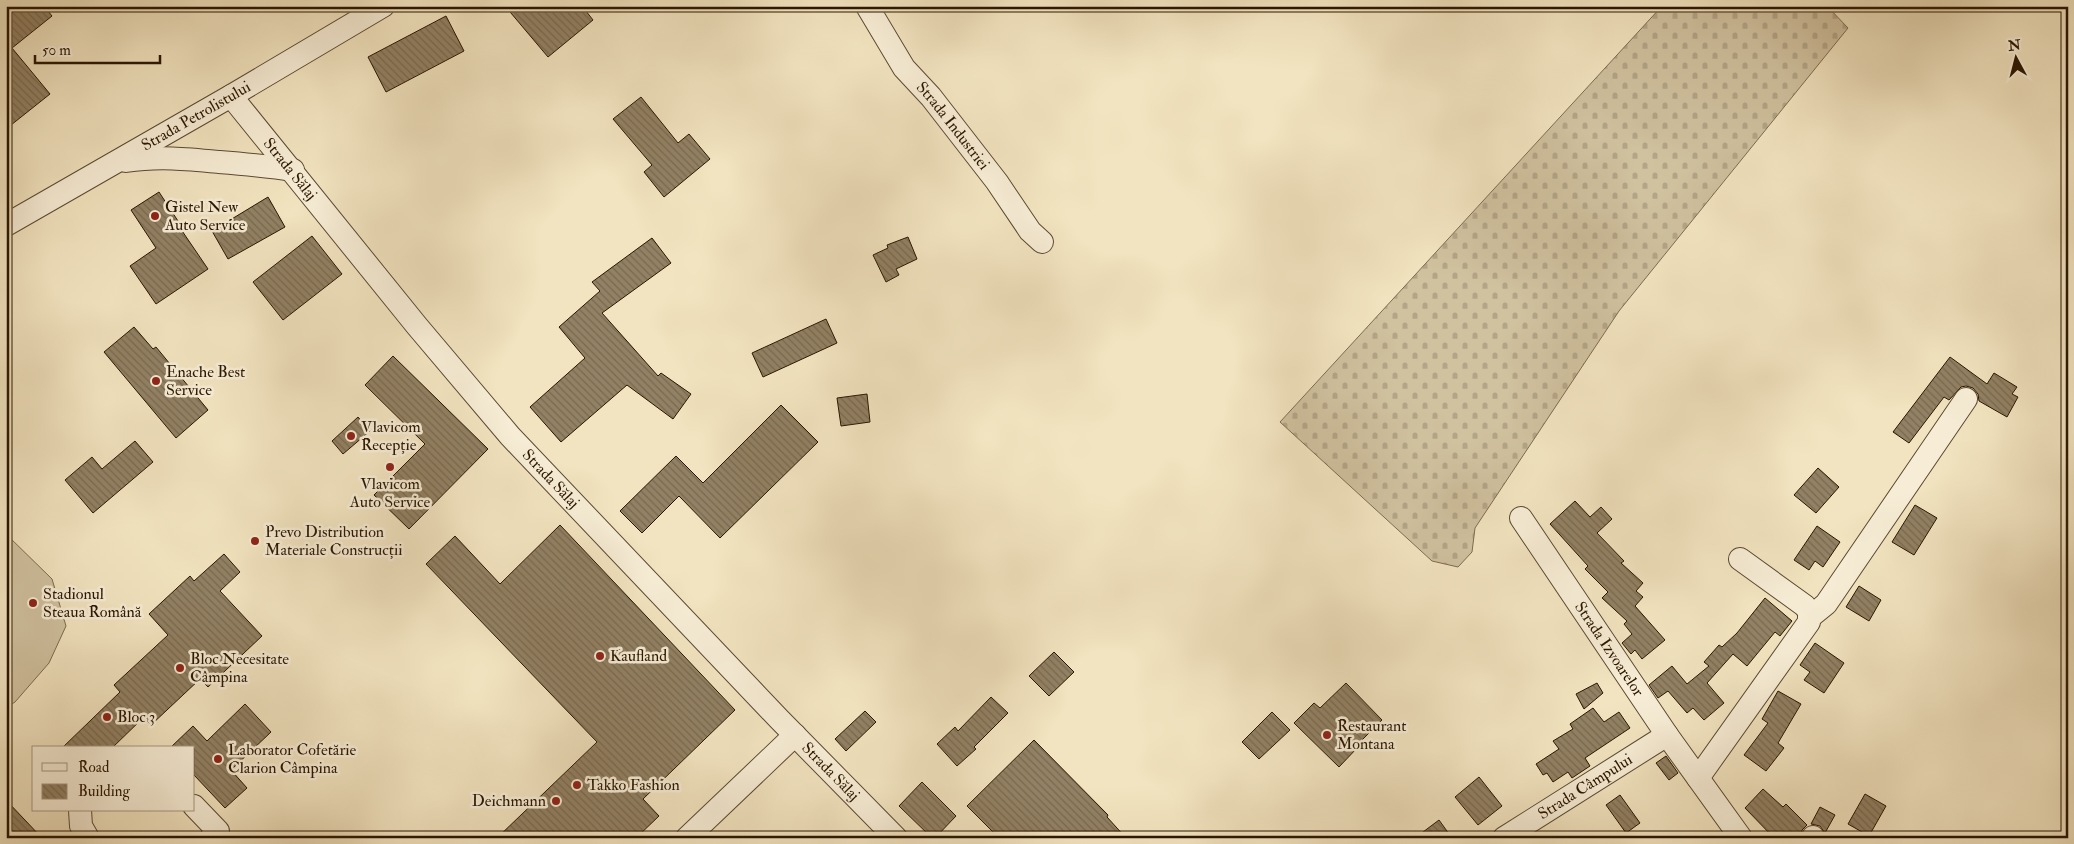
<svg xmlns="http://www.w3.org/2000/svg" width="2074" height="844" font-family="'IM FELL Double Pica',serif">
<defs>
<pattern id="cemetery-stones" width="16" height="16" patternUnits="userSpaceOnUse" patternTransform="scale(1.25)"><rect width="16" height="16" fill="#d0c19f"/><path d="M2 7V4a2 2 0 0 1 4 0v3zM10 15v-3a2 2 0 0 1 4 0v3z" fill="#b3a587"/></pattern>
<pattern id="building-back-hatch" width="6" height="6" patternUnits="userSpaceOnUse" patternTransform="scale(1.25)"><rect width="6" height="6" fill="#928164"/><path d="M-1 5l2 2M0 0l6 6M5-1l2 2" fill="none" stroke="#776950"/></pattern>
</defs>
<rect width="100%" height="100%" fill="#f2e4c0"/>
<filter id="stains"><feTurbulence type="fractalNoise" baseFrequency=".004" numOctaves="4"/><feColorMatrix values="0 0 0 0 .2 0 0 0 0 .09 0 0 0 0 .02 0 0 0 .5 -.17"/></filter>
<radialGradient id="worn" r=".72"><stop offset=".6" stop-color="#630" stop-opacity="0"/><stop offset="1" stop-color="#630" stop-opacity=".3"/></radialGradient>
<path fill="url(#cemetery-stones)" stroke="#7d6c50" d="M1662 6H1827L1848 28 1619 311 1475 528 1472 552 1458 567 1432 561 1280 422Z"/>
<path fill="#d0c19f" stroke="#7d6c50" d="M6 534 52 579 66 626 49 663 15 702 6 708Z"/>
<path fill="url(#building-back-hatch)" stroke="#2a1600" d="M6 6H44L52 16 12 48 50 94 6 129Z
M505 6H582L593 20 548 57Z
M446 16 464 51 386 92 368 57Z
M641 97 678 143 689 134 710 159 664 197 644 172 652 165 613 119Z
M159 192 178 221 176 222 208 269 156 304 130 266 156 248 131 210Z
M268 197 285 227 228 259 212 231Z
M312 236 342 274 283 320 253 282Z
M908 237 917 259 896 269 899 275 886 282 873 255 888 248 887 245Z
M652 238 671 263 602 313 658 376 661 373 691 394 673 419 627 385 561 442 530 407 585 358 559 327 600 291 592 282Z
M826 319 837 343 763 377 752 353Z
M134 327 153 349 156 347 208 410 176 438 104 352Z
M393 356 488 449 409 529 374 495 425 444 365 385Z
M1950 357 1987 384 1994 373 2017 387 2012 394 2018 397 2007 417 1979 401 1978 394 1973 388 1966 386 1961 387 1949 400 1944 397 1909 443 1893 432Z
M867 394 870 422 841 426 837 398Z
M781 405 818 442 720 538 679 496 642 533 620 511 676 456 703 483Z
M358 417 370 431 343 454 332 441Z
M135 441 153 462 93 513 65 480 92 457 102 469Z
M1818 468 1839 487 1816 513 1794 495Z
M1575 501 1590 517 1601 507 1612 519 1597 533 1624 561 1621 563 1643 583 1636 591 1643 597 1635 606 1665 640 1642 659 1635 650 1631 654 1622 643 1632 634 1624 624 1627 621 1602 598 1608 592 1585 569 1588 566 1550 524Z
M1915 505 1937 518 1914 555 1892 542Z
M560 525 735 710 643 799 659 816 636 838H497L597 742 426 564 455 536 500 584Z
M1817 526 1840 542 1823 567 1815 561 1809 570 1794 560Z
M224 554 240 572 220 591 262 636 208 687 200 679 151 725 144 717 112 748H62L120 692 114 685 168 635 149 614 190 576 194 581Z
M1859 586 1881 600 1869 621 1846 607Z
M1765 598 1792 621 1780 636 1775 632 1747 666 1733 654 1707 683 1724 703 1704 720 1693 708 1687 713 1668 691 1658 698 1649 685 1672 666 1687 684 1709 666 1704 662 1719 645 1722 647 1737 633Z
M1815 643 1844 663 1824 693 1804 680 1810 672 1800 665Z
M1054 652 1074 672 1049 696 1029 676Z
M1346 683 1382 720 1357 745 1359 746 1339 767 1294 723 1314 703 1320 708Z
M1597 683 1603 693 1584 709 1576 694Z
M1778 691 1801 704 1778 743 1784 748 1766 771 1744 755 1768 723 1762 719Z
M991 697 1008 713 974 747 976 749 957 766 937 744 955 727 958 731Z
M245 704 271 732 231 770 247 788 225 808 194 775V748H170L193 726 207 741Z
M1593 708 1604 722 1619 712 1630 728 1585 758 1590 766 1572 778 1568 772 1553 782 1547 773 1543 775 1536 764 1559 749 1553 741 1573 729 1570 724Z
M865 711 876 722 846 751 835 739Z
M1272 712 1290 730 1259 759 1242 742Z
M1034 740 1108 815 1107 817 1126 838H999L967 806Z
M1666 756 1678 773 1669 780 1656 763Z
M1479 777 1502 806 1478 825 1455 797Z
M922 782 956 816 935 838H932L899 806Z
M1763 789 1783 807 1786 804 1807 825 1802 830 1800 838H1774L1745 808Z
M1865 794 1886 806 1869 836 1848 824Z
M1620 795 1640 823 1626 833 1606 805Z
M6 800 42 838H6Z
M1820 807 1835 815 1825 833 1820 826 1811 824Z
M1439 820 1452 838H1415Z"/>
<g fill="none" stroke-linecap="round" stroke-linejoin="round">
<defs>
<g id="minor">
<path id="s1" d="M867 6 904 68 931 97 997 182 1030 231 1042 242"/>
<path id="s2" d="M231 96 417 326 510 436 779 719 896 838"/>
<path d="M126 161C158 156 188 159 219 162 244 164 269 166 293 170"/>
<path id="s3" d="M6 225 231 96 383 6"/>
<path id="s4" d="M1521 518 1667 735 1741 838"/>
<path d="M1810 617 1826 604 1966 399"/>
<path d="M1698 778 1809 622V612L1805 606 1740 559"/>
<path d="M194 806 218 831 211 838"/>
<path d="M80 810 81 826 88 838"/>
<path d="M687 838 795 735"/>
<path id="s5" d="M1504 838 1667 735"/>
<path d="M1813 838V837"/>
</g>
</defs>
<use href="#minor" stroke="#5c4a30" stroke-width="24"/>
<use href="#minor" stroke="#f7edd6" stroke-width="22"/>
</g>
<g fill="#8f2418" stroke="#f7edd6" stroke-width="2">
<circle cx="155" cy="216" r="5"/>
<circle cx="156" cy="381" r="5"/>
<circle cx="351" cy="436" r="5"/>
<circle cx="390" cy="467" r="5"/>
<circle cx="255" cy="541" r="5"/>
<circle cx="33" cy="603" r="5"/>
<circle cx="600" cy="656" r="5"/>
<circle cx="180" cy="668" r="5"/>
<circle cx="107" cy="717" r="5"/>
<circle cx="1327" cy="735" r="5"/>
<circle cx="218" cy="759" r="5"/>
<circle cx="577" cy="785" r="5"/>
<circle cx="556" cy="801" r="5"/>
</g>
<g text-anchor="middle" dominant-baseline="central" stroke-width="5" stroke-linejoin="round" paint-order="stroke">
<g font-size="16" fill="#2a1600" stroke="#f7edd6">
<text stroke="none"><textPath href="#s3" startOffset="219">Strada Petrolistului</textPath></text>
<text stroke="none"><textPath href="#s1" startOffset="148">Strada Industriei</textPath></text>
<text stroke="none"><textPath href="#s2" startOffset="94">Strada Sălaj</textPath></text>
<text stroke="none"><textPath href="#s2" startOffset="499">Strada Sălaj</textPath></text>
<text stroke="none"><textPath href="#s4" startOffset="158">Strada Izvoarelor</textPath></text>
<text stroke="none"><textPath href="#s2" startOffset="904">Strada Sălaj</textPath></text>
<text stroke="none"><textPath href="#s5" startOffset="96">Strada Câmpului</textPath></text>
</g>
<g font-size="16" fill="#2a1600" stroke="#f7edd6" text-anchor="start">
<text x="165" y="207">Gistel New<tspan x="165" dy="18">Auto Service</tspan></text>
<text x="166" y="372">Enache Best<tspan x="166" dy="18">Service</tspan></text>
<text x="361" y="427">Vlavicom<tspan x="361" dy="18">Recepție</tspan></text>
<text x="390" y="484" text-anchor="middle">Vlavicom<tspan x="390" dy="18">Auto Service</tspan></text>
<text x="265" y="532">Prevo Distribution<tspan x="265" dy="18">Materiale Construcții</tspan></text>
<text x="43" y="594">Stadionul<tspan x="43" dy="18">Steaua Română</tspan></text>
<text x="610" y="656">Kaufland</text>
<text x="190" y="659">Bloc Necesitate<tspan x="190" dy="18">Câmpina</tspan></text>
<text x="117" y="717">Bloc 3</text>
<text x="1337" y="726">Restaurant<tspan x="1337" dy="18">Montana</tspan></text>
<text x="228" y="750">Laborator Cofetărie<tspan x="228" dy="18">Clarion Câmpina</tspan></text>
<text x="587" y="785">Takko Fashion</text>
<text x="546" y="801" text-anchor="end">Deichmann</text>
</g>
</g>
<rect width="2074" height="844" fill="none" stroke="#f2e4c0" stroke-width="25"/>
<rect x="8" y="8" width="2059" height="829" fill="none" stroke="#2a1600" stroke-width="2.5"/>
<rect x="12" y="12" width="2049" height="819" fill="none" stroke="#2a1600"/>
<rect x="32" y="746" width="162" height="65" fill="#f7edd6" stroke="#a59780"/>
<rect x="42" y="763" width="25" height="8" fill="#f7edd6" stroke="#a59780"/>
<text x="78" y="772" font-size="15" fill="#2a1600">Road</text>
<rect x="42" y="784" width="25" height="15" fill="url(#building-back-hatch)" stroke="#a59780"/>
<text x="78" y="796" font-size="15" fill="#2a1600">Building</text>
<g transform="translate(2016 58) rotate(353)" stroke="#f7edd6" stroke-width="4" paint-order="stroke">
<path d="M0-4L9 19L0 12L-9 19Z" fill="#2a1600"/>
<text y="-8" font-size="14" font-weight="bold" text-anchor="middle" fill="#2a1600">N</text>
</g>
<path d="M35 55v8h125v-8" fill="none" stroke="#2a1600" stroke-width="2.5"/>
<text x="42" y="55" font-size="15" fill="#2a1600" stroke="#f7edd6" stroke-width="4" paint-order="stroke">50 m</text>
<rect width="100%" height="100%" filter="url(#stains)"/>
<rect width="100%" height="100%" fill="url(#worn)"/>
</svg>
